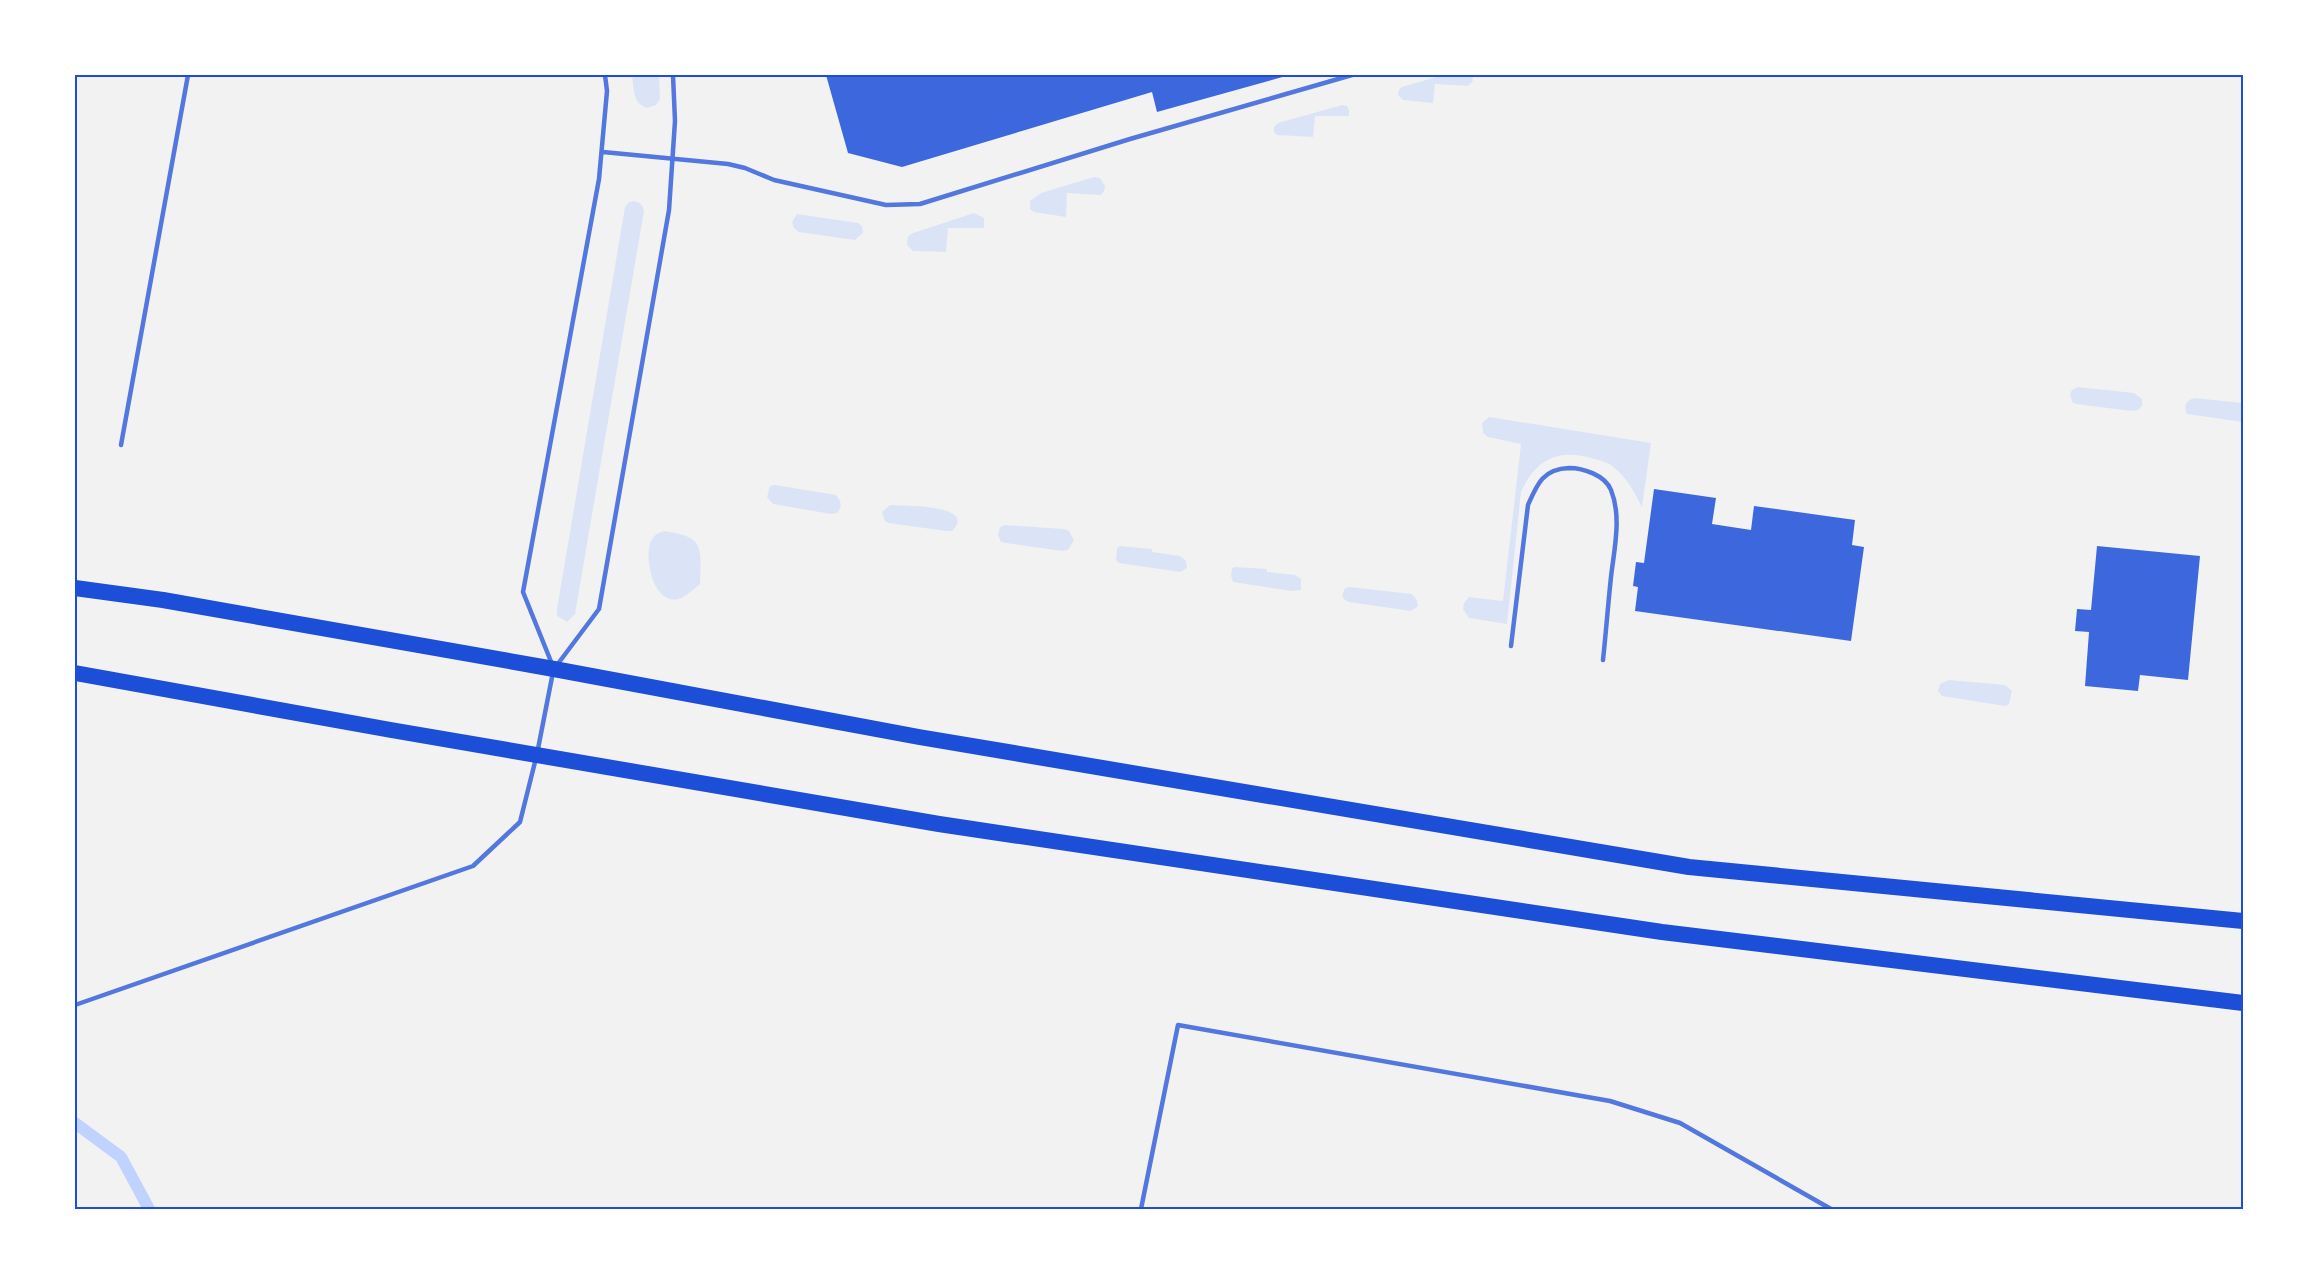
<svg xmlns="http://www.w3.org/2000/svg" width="2318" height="1284" font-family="'Asap Condensed',sans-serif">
<rect width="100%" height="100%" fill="#f2f2f2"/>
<path fill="#dbe4f7" d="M632 75H659L660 99 656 105 647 108C632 103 634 89 632 75Z
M1443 75H1472L1473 81 1468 86 1435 84 1433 103 1403 100 1398 95 1399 90 1402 87Z
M1342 105 1347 106 1349 110V116H1315L1313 137 1277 135 1274 132V127L1278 123Z
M1094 177 1100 178 1105 186 1104 191 1101 195 1067 193 1066 217 1034 212 1030 209V201L1041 193Z
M633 201C640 202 643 204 644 211L575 614 567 622 557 616V609L625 207 628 203Z
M974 213 984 218V228H948L946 252 913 251 907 245 908 236 913 233Z
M797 214 858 223 862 226 863 233 855 240 799 232 794 228 792 222Z
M2078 387 2134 393 2142 399V406L2138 410 2131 411 2076 404 2072 402 2070 394 2072 390Z
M2194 398 2243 403V422L2187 414C2183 405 2186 401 2194 398Z
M1489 417 1651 443 1642 507C1634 492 1627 477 1612 466 1607 462 1598 460 1591 458 1556 448 1535 461 1521 492L1507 624 1469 618 1463 609 1464 603 1469 597 1503 601 1521 444 1488 437 1483 433 1482 423Z
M775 485 836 495C841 501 843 506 837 513L831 514 773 504 767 497 770 486Z
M890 505C902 506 979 504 952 531H946L888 523 885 521 882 512Z
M1005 525 1064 529 1069 531 1074 540 1068 550 1062 551 1006 543 1001 542 998 535 1000 527Z
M664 531C705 537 701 546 700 584 694 589 688 595 681 598 654 609 642 556 652 539 655 534 659 533 664 531Z
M1120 546 1152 549V552L1180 556 1186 561 1187 568 1180 572 1119 563 1116 560 1117 548Z
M1235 567 1267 569V572L1295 575 1301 579V590L1292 591 1233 582 1231 576 1232 568Z
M1350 587 1412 594 1417 600 1418 606 1411 611 1349 602 1345 600 1342 596 1345 588Z
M1949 680 2005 685 2012 691 2009 704 2005 706 1942 696 1938 691 1940 684Z"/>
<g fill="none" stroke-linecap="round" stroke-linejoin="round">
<path stroke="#bfd3fe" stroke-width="12" d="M75 1123 121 1157 149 1209"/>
</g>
<path fill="#3d67dc" d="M826 75H1286V76L1157 112 1152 92 902 167 848 153Z
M1654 489 1716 498 1712 524 1751 530 1754 506 1855 520 1852 545 1864 547 1851 641 1635 611 1638 587 1633 586 1636 562 1644 563Z
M2097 546 2200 556 2188 680 2140 675 2138 691 2085 686 2089 632 2075 631 2077 609 2091 610Z"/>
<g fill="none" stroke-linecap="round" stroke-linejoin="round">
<path stroke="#5277de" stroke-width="4.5" d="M603 152 728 164 745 168 774 180 886 205 920 204 1130 139 1352 75
M121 445 188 75
M1511 646 1528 505C1537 484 1543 469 1569 468 1583 468 1605 475 1611 490 1622 517 1614 550 1611 577 1608 605 1606 632 1603 660
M552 664 523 592 599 179 607 91 605 75
M557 665 599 609 669 210 675 121 673 75
M75 1005 473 866 520 822 537 754 553 672
M1141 1209 1178 1025 1610 1101 1680 1123 1831 1209"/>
<path stroke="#1d4ed8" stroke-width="16" d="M75 588 163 600 554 669 919 737 1689 867 2243 921
M75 673 391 730 939 824 1662 932 2243 1003"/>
</g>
<rect width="2318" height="1284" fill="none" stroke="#ffffff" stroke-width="153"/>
<rect x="76" y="76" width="2166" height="1132" fill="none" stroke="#1d4ed8" stroke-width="2"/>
</svg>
